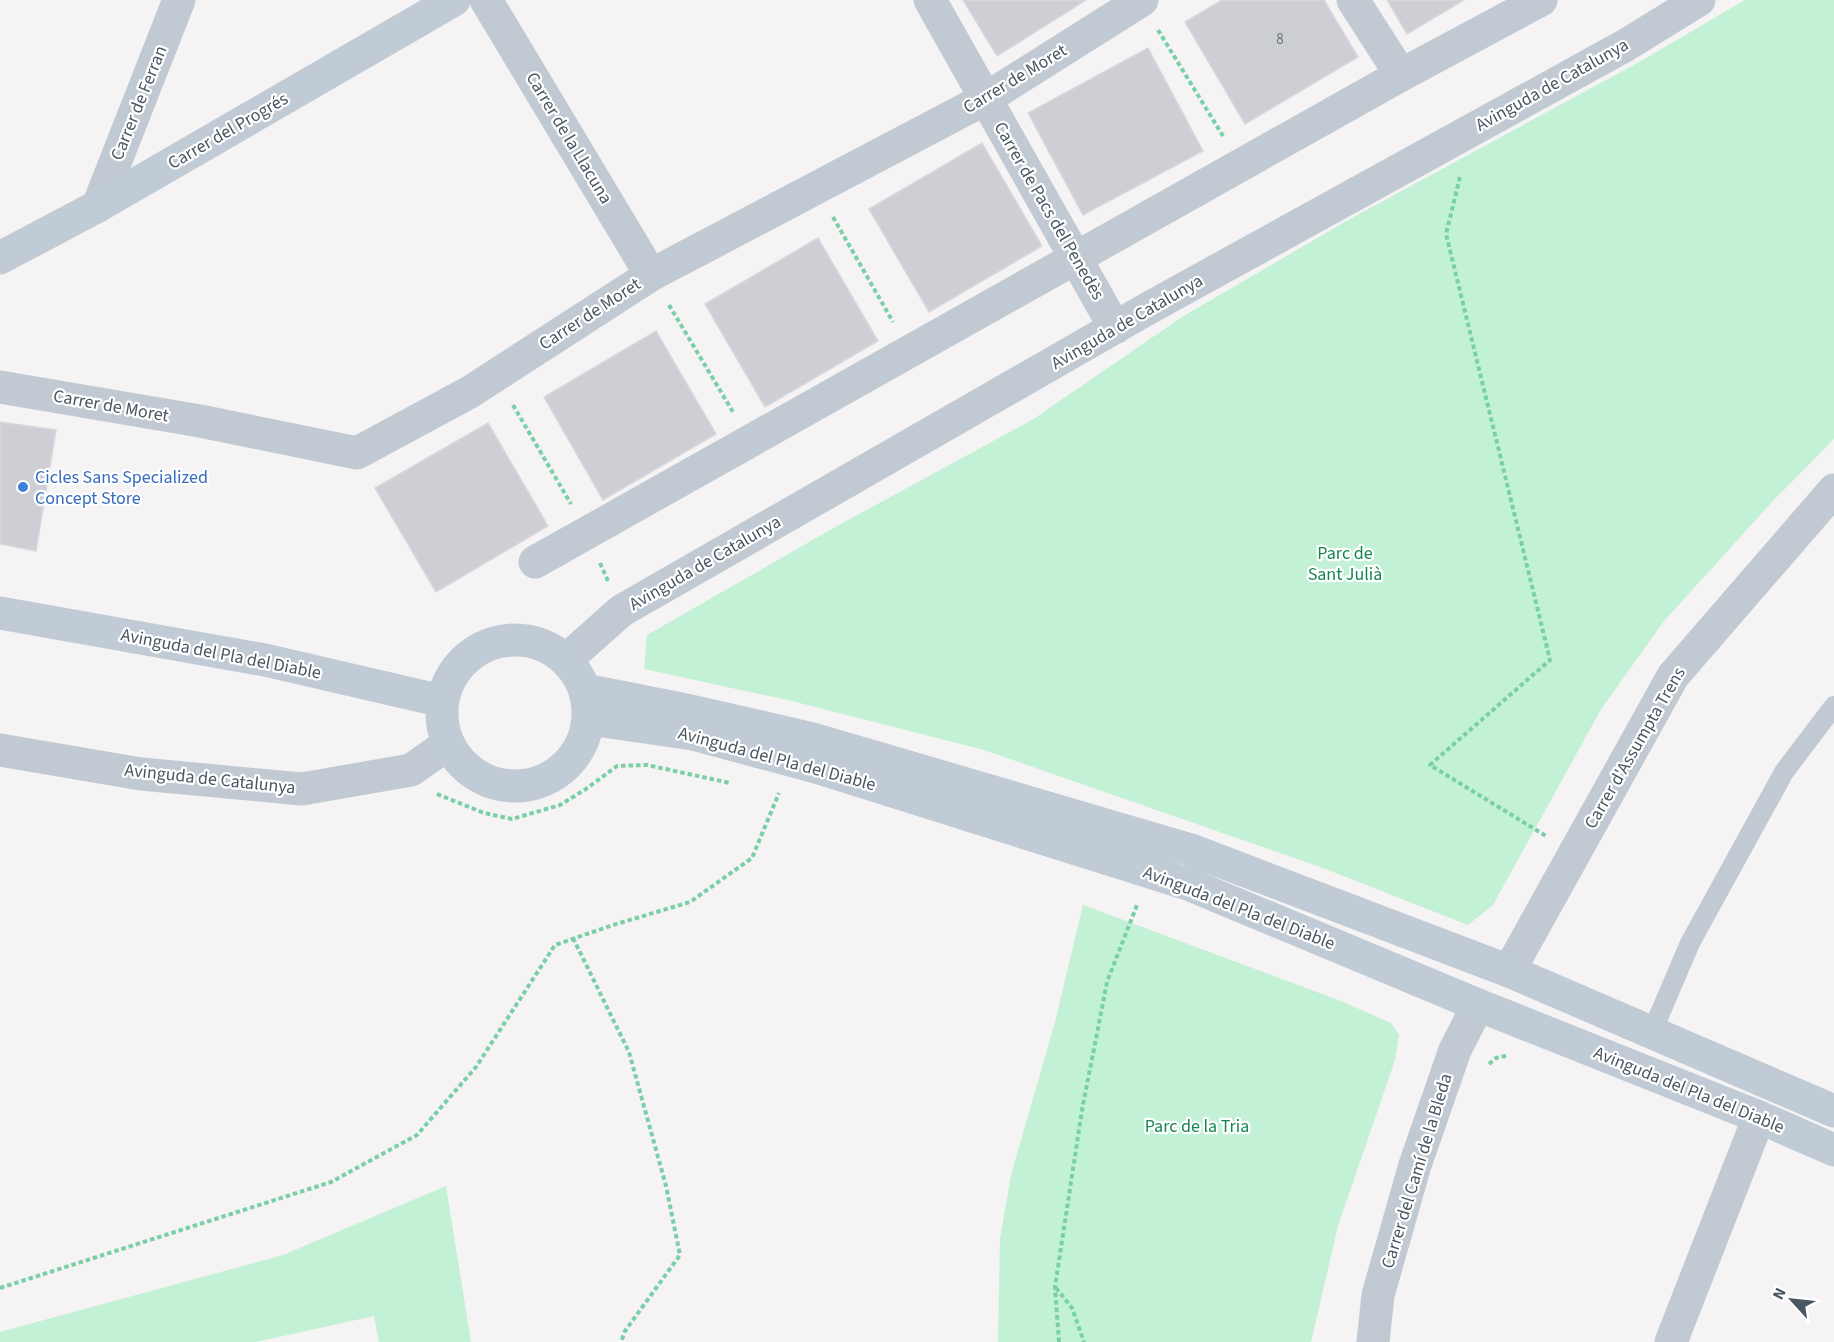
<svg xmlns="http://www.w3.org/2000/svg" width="1834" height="1342" font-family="'Source Sans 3',sans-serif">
<rect width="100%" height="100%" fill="#f5f3f3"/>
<path fill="#c3f1d5" d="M1745 0H1834V439L1771 503 1664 621 1600 711 1493 905 1468 925 1323 868 984 750 792 701 644 669 647 635 839 525 1032 420 1182 317 1350 219 1641 61Z
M1083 905 1341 1001 1391 1023 1399 1035 1395 1060 1338 1226 1311 1342H998L1000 1239 1011 1175 1055 1022Z
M446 1186 471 1342H379L374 1316 256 1342H0V1332L283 1255Z"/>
<path fill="#cdcfd5" stroke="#d7d9de" stroke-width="1.5" d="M963 0H1086L997 56Z
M1222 0H1324L1358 57 1245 124 1185 22Z
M1387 0H1464L1407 34Z
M1148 48 1203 151 1083 215 1028 113Z
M982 143 1042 246 929 312 869 209Z
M818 238 878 341 765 407 705 304Z
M656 331 716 434 603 500 544 397Z
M0 422 56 430 36 551 0 544Z
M488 423 548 526 436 592 375 488Z"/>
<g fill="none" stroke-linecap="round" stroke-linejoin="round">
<path stroke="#7ad0a6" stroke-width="4" stroke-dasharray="4.5 3" stroke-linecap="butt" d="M1158 30 1223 136
M1460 177 1446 234 1550 660 1430 765 1546 836
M833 217 893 322
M669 305 733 412
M513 405 571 504
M600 563 608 581
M437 794 484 813 512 819 560 805 586 789 617 766 647 765 730 783
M573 938 629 1052 666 1186 680 1255 625 1331 621 1342
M1489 1064 1496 1058 1509 1055
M0 1288 331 1182 417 1135 476 1067 555 945 613 925 690 902 752 858 779 793
M1056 1288 1072 1308 1084 1342
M1059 1342 1055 1287 1082 1110 1107 982 1137 905"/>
<path stroke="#c1cad2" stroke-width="20" d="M1652 1032 1690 943 1784 772 1834 706"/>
<path stroke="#c1cad2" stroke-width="33" d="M486 0 651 275
M930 0 1115 328
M1353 0 1401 75
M98 206 179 0
M0 387 200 421 357 453 470 392 651 275 985 99 1142 0
M535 562 1401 75 1541 0
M566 660 621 611 1147 309 1626 45 1699 0
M0 750 141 774 302 789 411 770 448 744
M1509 971 1673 676 1834 490
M1373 1342 1378 1295 1415 1165 1455 1050 1478 1005
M1671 1342 1759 1117"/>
<path stroke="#c1cbd6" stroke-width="33" d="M0 258 98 206 454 0
M0 613 265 660 442 701
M442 713a73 73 0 1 1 146 0a73 73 0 1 1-146 0Z
M585 690 691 711 813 739 1191 850 1509 971 1834 1111
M589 719 693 734 816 767 1188 884 1478 1005 1759 1117 1834 1150"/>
</g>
<circle fill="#3f7fe0" stroke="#fff" stroke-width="2" cx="23" cy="487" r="6"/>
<g text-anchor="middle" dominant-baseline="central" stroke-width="4.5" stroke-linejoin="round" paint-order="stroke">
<g font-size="15" fill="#6b747e">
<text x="1280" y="39">8</text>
</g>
<g font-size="18" fill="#4a5661" stroke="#fff">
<text transform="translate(1015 79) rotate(-31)">Carrer de Moret</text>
<text transform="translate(1552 85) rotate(-29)">Avinguda de Catalunya</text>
<text transform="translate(139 103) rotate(-68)">Carrer de Ferran</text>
<text transform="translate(228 131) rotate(-30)">Carrer del Progrés</text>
<text transform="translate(569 138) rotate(59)">Carrer de la Llacuna</text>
<text transform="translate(1049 211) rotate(60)">Carrer de Pacs del Penedès</text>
<text transform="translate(590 314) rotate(-33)">Carrer de Moret</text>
<text transform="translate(1127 322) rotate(-30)">Avinguda de Catalunya</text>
<text transform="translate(111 406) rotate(10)">Carrer de Moret</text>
<text transform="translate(705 563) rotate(-30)">Avinguda de Catalunya</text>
<text transform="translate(221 654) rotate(11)">Avinguda del Pla del Diable</text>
<text transform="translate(1635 748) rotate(-60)">Carrer d'Assumpta Trens</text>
<text transform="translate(777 759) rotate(15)">Avinguda del Pla del Diable</text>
<text transform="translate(210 779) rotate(6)">Avinguda de Catalunya</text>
<text transform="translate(1239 908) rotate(21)">Avinguda del Pla del Diable</text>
<text transform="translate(1689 1090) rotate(22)">Avinguda del Pla del Diable</text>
<text transform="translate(1417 1171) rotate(-73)">Carrer del Camí de la Bleda</text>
</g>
<g font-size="18" fill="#366cbe" stroke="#fff" text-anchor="start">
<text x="35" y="477">Cicles Sans Specialized<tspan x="35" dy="21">Concept Store</tspan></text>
</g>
<g font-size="18" fill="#17864f" stroke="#fff">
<text x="1345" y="553">Parc de<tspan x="1345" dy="21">Sant Julià</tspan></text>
<text x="1197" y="1126">Parc de la Tria</text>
</g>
</g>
<g transform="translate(1792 1300) rotate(297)" stroke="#ffffff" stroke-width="4.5" paint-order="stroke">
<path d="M0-4.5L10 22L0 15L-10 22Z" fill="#4a5661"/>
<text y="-9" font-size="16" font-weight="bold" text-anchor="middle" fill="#4a5661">N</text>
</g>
</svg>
